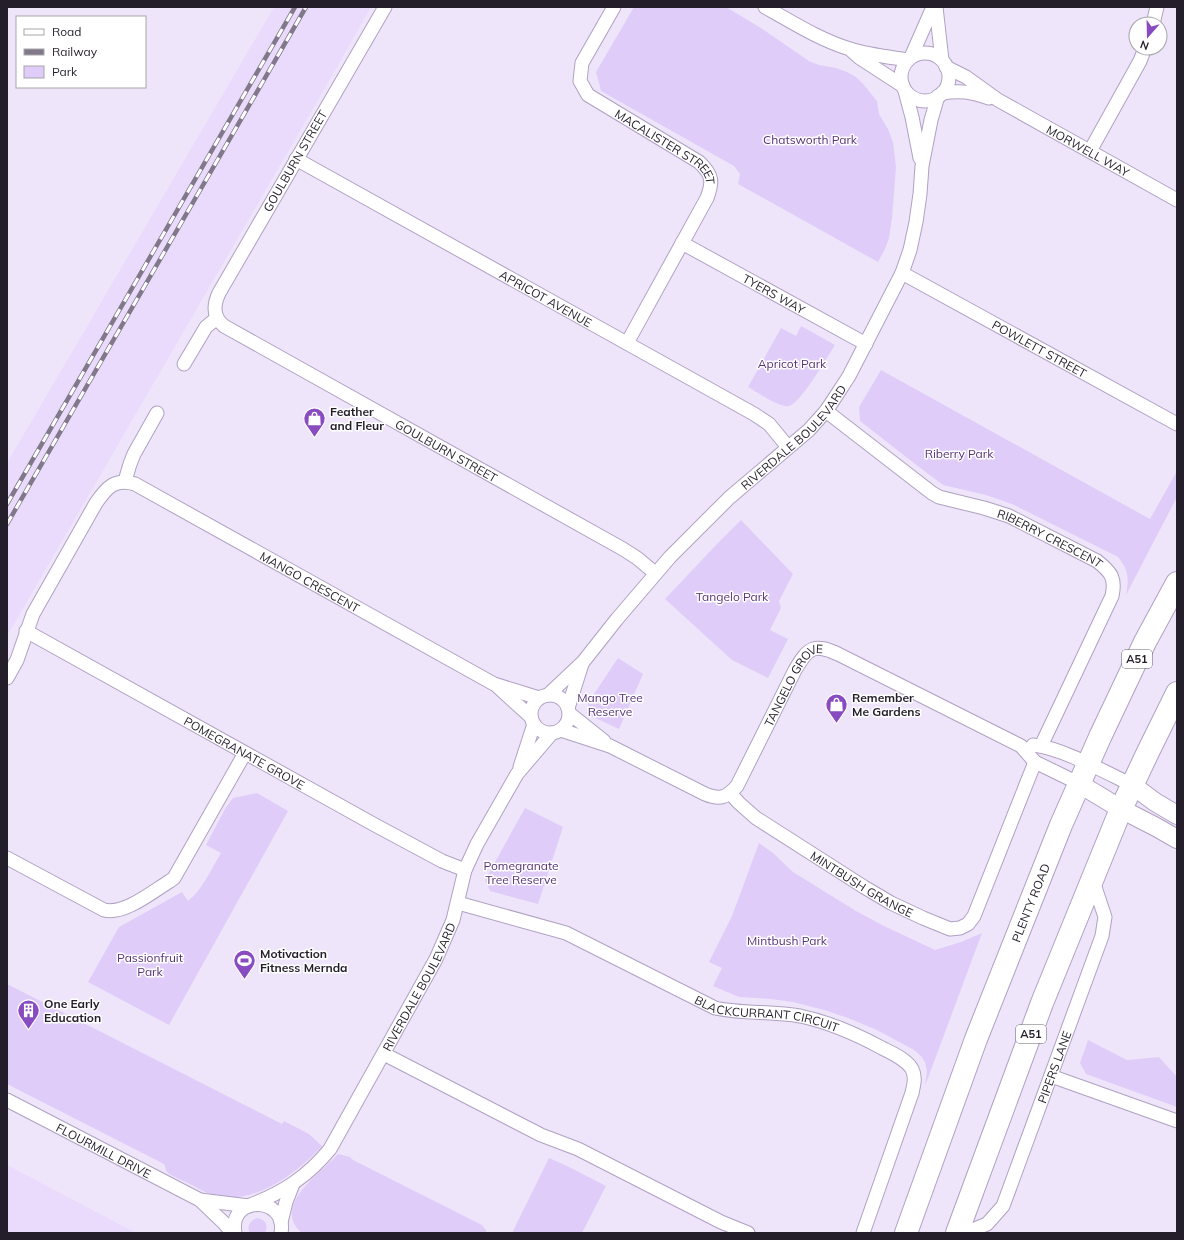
<svg xmlns="http://www.w3.org/2000/svg" width="1184" height="1240" font-family="Mulish,sans-serif">
<rect width="100%" height="100%" fill="#eee5fa"/>
<path fill="#eadbfd" d="M274 7H371L336 69 7 636V463Z
M7 1165 136 1233H7Z"/>
<path fill="#e0ccf9" d="M634 7H726L761 28 809 61 819 65 836 68 847 72 856 77 864 85 877 101 879 114 888 129 893 142 896 167 892 218 889 238 885 249 878 262 738 184 740 174 734 166 601 91 596 72Z
M801 326 835 345C828 356 800 404 789 406 780 408 757 392 748 387L781 328 796 336Z
M881 370 1150 519 1177 471V497L1126 595C1129 578 1129 571 1118 557L1012 504 986 495 943 485 919 467 860 421 859 407Z
M741 520 793 574 779 601 781 608 770 630 788 639 768 678 732 660 665 599 716 545Z
M618 658 643 674 619 729 591 716 588 703Z
M257 793 288 811 169 1025 88 982 119 927 182 892 188 901C203 889 211 869 221 853L206 845 225 809 233 798Z
M525 808 563 827 538 904 490 891 485 880Z
M759 843 773 853 793 872 856 911 882 925 935 950 961 942 982 933 925 1086 927 1071 925 1062 921 1056 914 1050 877 1030 848 1018 824 1010 793 1002 771 999 739 997 713 986 722 968 709 962 732 916Z
M7 984 282 1124 284 1121 309 1134 322 1146C297 1173 255 1205 216 1196 208 1194 199 1189 192 1185 187 1182 170 1176 167 1172 166 1170 165 1166 164 1164L7 1084Z
M1088 1040 1127 1060 1159 1057 1177 1077V1107L1086 1074 1080 1063Z
M338 1154 350 1157 353 1160 482 1225 486 1230V1233H302C270 1206 321 1173 338 1154Z
M549 1158 567 1166 606 1186 582 1233H512Z
M257 1218C265 1219 269 1225 265 1233H250C246 1226 250 1221 257 1218Z"/>
<g fill="none" stroke-linecap="round" stroke-linejoin="round">
<defs>
<g id="street">
<path id="s1" d="M385 7 219 293C213 306 213 317 224 326L623 549 637 558 655 573"/>
<path id="s2" d="M614 7 582 63 580 81 588 95 699 162C713 175 713 182 707 198L627 343"/>
<path d="M765 7C792 22 820 40 850 49 869 55 889 57 908 60"/>
<path d="M936 7 942 60"/>
<path d="M1153 24 1157 7"/>
<path d="M852 51 860 58 903 86"/>
<circle cx="925" cy="77" r="24"/>
<path d="M911 57 933 7"/>
<path id="s3" d="M946 67 966 77 998 100 1177 200"/>
<path d="M905 91 912 117 920 158"/>
<path d="M942 93C962 90 970 92 989 98"/>
<path d="M1090 151 1140 61 1145 48"/>
<path id="s4" d="M296 159 754 414 769 424 788 447"/>
<path id="s5" d="M682 243 866 344"/>
<path id="s6" d="M902 273 1177 424"/>
<path d="M184 364 203 332 206 327 217 318"/>
<path id="s7" d="M826 411 932 493 939 497 984 508 1009 516 1097 561C1111 572 1116 578 1112 596L1041 746"/>
<path d="M125 481 130 464 134 454 157 413"/>
<path id="s8" d="M26 631 375 825 442 861 465 870"/>
<path id="s9" d="M7 678 17 660 33 614 96 503C107 487 115 478 135 484L494 684 539 698"/>
<path d="M498 687 531 717"/>
<path id="s10" d="M548 695 583 662 617 619 670 557 729 498 809 430 826 411 836 396 849 376 885 306 902 273 910 250 916 222 920 194 922 166 931 120 938 96"/>
<circle cx="550" cy="714" r="19"/>
<path d="M568 708 582 664"/>
<path d="M569 713 604 741"/>
<path id="s11" d="M561 730 610 746 705 794C720 800 726 798 737 786L795 670C809 646 815 643 840 655L1021 746 1035 762 1078 783"/>
<path d="M1033 745C1062 748 1105 772 1132 785"/>
<path d="M520 767 534 724"/>
<path id="s12" d="M730 793 739 803 756 818 864 887 891 903 923 918 950 929 960 928 968 924 974 916 1035 762"/>
<path d="M7 858 104 910C125 915 153 891 170 881L174 878 245 753"/>
<path id="s13" d="M458 903 566 933 715 1008C743 1014 772 1011 800 1016 829 1022 856 1034 882 1048 892 1053 906 1059 912 1069 916 1077 914 1084 912 1093L863 1233"/>
<path d="M384 1054 541 1135 578 1149 721 1222 748 1233"/>
<path d="M1051 1076 1177 1121"/>
<path id="s14" d="M7 1100 200 1200 224 1223 232 1233"/>
<path d="M200 1200 249 1206"/>
<path id="s15" d="M250 1205C283 1193 308 1176 330 1149L436 959 453 920 465 870 477 844 517 774 552 733"/>
<path d="M281 1222 286 1202 293 1184"/>
<path d="M235 1233C228 1194 288 1196 281 1233"/>
<path id="s16" d="M965 1233 987 1224 1003 1206 1102 936 1105 917 1093 881"/>
</g>
<path id="secondary" d="M1078 783 1121 809 1156 827 1177 839
M1132 785 1155 802 1177 815"/>
<g id="highway">
<path id="s17" d="M906 1233 976 1039 1061 825 1100 737 1145 642 1177 583"/>
<path d="M957 1233 1042 1003 1121 809 1148 752 1177 693"/>
</g>
</defs>
<use href="#street" stroke="#b0a1c2" stroke-width="15"/>
<use href="#secondary" stroke="#b0a1c2" stroke-width="20"/>
<use href="#highway" stroke="#b0a1c2" stroke-width="24"/>
<use href="#street" stroke="#fff" stroke-width="13"/>
<use href="#secondary" stroke="#fff" stroke-width="18"/>
<use href="#highway" stroke="#fff" stroke-width="22"/>
<defs>
<path id="rail" d="M7 504 295 7
M7 524 306 7"/>
</defs>
<use href="#rail" stroke="#81798a" stroke-width="4.5"/>
<use href="#rail" stroke="#fff" stroke-width="3" stroke-dasharray="9" stroke-linecap="butt"/>
</g>
<defs>
<symbol id="shop-pin" viewBox="-11 -11 22 30"><path d="M0 17L-7.5 6A9.5 9.5 0 1 1 7.5 6Z" fill="#884bc0" stroke="#fff"/><path d="M-5-2.5h2.3a2.7 3.5 0 0 1 5.4 0H5L5.5 6h-11ZM-1.5-2.5h3a1.5 2.3 0 0 0-3 0Z" fill="#fff"/></symbol>
<symbol id="stadium-pin" viewBox="-11 -11 22 30"><path d="M0 17L-7.5 6A9.5 9.5 0 1 1 7.5 6Z" fill="#884bc0" stroke="#fff"/><path d="M0-5a6.5 5 0 1 0 0 10a6.5 5 0 1 0 0-10ZM-3.5-1.8h7v3.6h-7Z" fill="#fff"/></symbol>
<symbol id="building-pin" viewBox="-11 -11 22 30"><path d="M0 17L-7.5 6A9.5 9.5 0 1 1 7.5 6Z" fill="#884bc0" stroke="#fff"/><path d="M-4-6H4V6H1V3H-1V6H-4ZM-2.5-4.3h1.7v1.8h-1.7ZM.8-4.3h1.7v1.8H.8ZM-2.5-1h1.7V.8h-1.7ZM.8-1h1.7V.8H.8Z" fill="#fff"/></symbol>
</defs>
<g fill-rule="evenodd">
<use href="#shop-pin" x="302" y="406" width="25" height="34"/>
<use href="#shop-pin" x="824" y="692" width="25" height="34"/>
<use href="#stadium-pin" x="232" y="948" width="25" height="34"/>
<use href="#building-pin" x="16" y="998" width="25" height="34"/>
</g>
<g text-anchor="middle" dominant-baseline="central" stroke-width="3" stroke-linejoin="round" paint-order="stroke">
<g fill="#fff" stroke="#66626b" stroke-width="1">
<rect x="1122" y="650" width="30" height="18" rx="3"/>
<rect x="1016" y="1025" width="30" height="18" rx="3"/>
</g>
<g font-size="11" font-weight="bold" fill="#241e2b">
<text x="1137" y="659">A51</text>
<text x="1031" y="1034">A51</text>
</g>
<g font-size="12" fill="#553276" stroke="#fff">
<text x="810" y="139">Chatsworth Park</text>
<text x="792" y="363">Apricot Park</text>
<text x="959" y="453">Riberry Park</text>
<text x="732" y="596">Tangelo Park</text>
<text x="610" y="697">Mango Tree<tspan x="610" dy="14">Reserve</tspan></text>
<text x="521" y="865">Pomegranate<tspan x="521" dy="14">Tree Reserve</tspan></text>
<text x="787" y="940">Mintbush Park</text>
<text x="150" y="957">Passionfruit<tspan x="150" dy="14">Park</tspan></text>
</g>
<g font-size="12" fill="#241e2b" stroke="#fff">
<text stroke="none"><textPath href="#s2" startOffset="193">MACALISTER STREET</textPath></text>
<text stroke="none"><textPath href="#s3" startOffset="165">MORWELL WAY</textPath></text>
<text transform="translate(295 161) rotate(-60)">GOULBURN STREET</text>
<text stroke="none"><textPath href="#s5" startOffset="105">TYERS WAY</textPath></text>
<text stroke="none"><textPath href="#s4" startOffset="286">APRICOT AVENUE</textPath></text>
<text stroke="none"><textPath href="#s6" startOffset="157">POWLETT STREET</textPath></text>
<text stroke="none"><textPath href="#s10" startOffset="357">RIVERDALE BOULEVARD</textPath></text>
<text stroke="none"><textPath href="#s1" startOffset="622">GOULBURN STREET</textPath></text>
<text stroke="none"><textPath href="#s7" startOffset="261">RIBERRY CRESCENT</textPath></text>
<text stroke="none"><textPath href="#s9" startOffset="445">MANGO CRESCENT</textPath></text>
<text stroke="none"><textPath href="#s11" startOffset="312">TANGELO GROVE</textPath></text>
<text stroke="none"><textPath href="#s8" startOffset="250">POMEGRANATE GROVE</textPath></text>
<text stroke="none"><textPath href="#s12" startOffset="161">MINTBUSH GRANGE</textPath></text>
<text stroke="none"><textPath href="#s17" startOffset="353">PLENTY ROAD</textPath></text>
<text stroke="none"><textPath href="#s15" startOffset="284">RIVERDALE BOULEVARD</textPath></text>
<text stroke="none"><textPath href="#s13" startOffset="331">BLACKCURRANT CIRCUIT</textPath></text>
<text stroke="none"><textPath href="#s16" startOffset="196">PIPERS LANE</textPath></text>
<text stroke="none"><textPath href="#s14" startOffset="109">FLOURMILL DRIVE</textPath></text>
</g>
<g font-size="12" font-weight="bold" fill="#241e2b" stroke="#fff" text-anchor="start">
<text x="330" y="411">Feather<tspan x="330" dy="14">and Fleur</tspan></text>
<text x="852" y="697">Remember<tspan x="852" dy="14">Me Gardens</tspan></text>
<text x="260" y="953">Motivaction<tspan x="260" dy="14">Fitness Mernda</tspan></text>
<text x="44" y="1003">One Early<tspan x="44" dy="14">Education</tspan></text>
</g>
</g>
<rect width="1184" height="1240" fill="none" stroke="#241e2b" stroke-width="16"/>
<rect x="16" y="16" width="130" height="72" fill="#ffffff" stroke="#a7a5aa"/>
<rect x="24" y="29" width="20" height="6" fill="#ffffff" stroke="#a7a5aa"/>
<text x="52" y="36" font-size="12" fill="#241e2b">Road</text>
<rect x="24" y="49" width="20" height="6" fill="#81798a" stroke="#a7a5aa"/>
<text x="52" y="56" font-size="12" fill="#241e2b">Railway</text>
<rect x="24" y="66" width="20" height="12" fill="#e0ccf9" stroke="#a7a5aa"/>
<text x="52" y="76" font-size="12" fill="#241e2b">Park</text>
<g transform="translate(1148 36) rotate(200)"><circle r="19" fill="#ffffff" stroke="#a7a5aa"/>
<path d="M0-3L7 15L0 10L-7 15Z" fill="#884bc0"/>
<text y="-6" font-size="11" font-weight="bold" text-anchor="middle" fill="#241e2b">N</text>
</g>
</svg>
